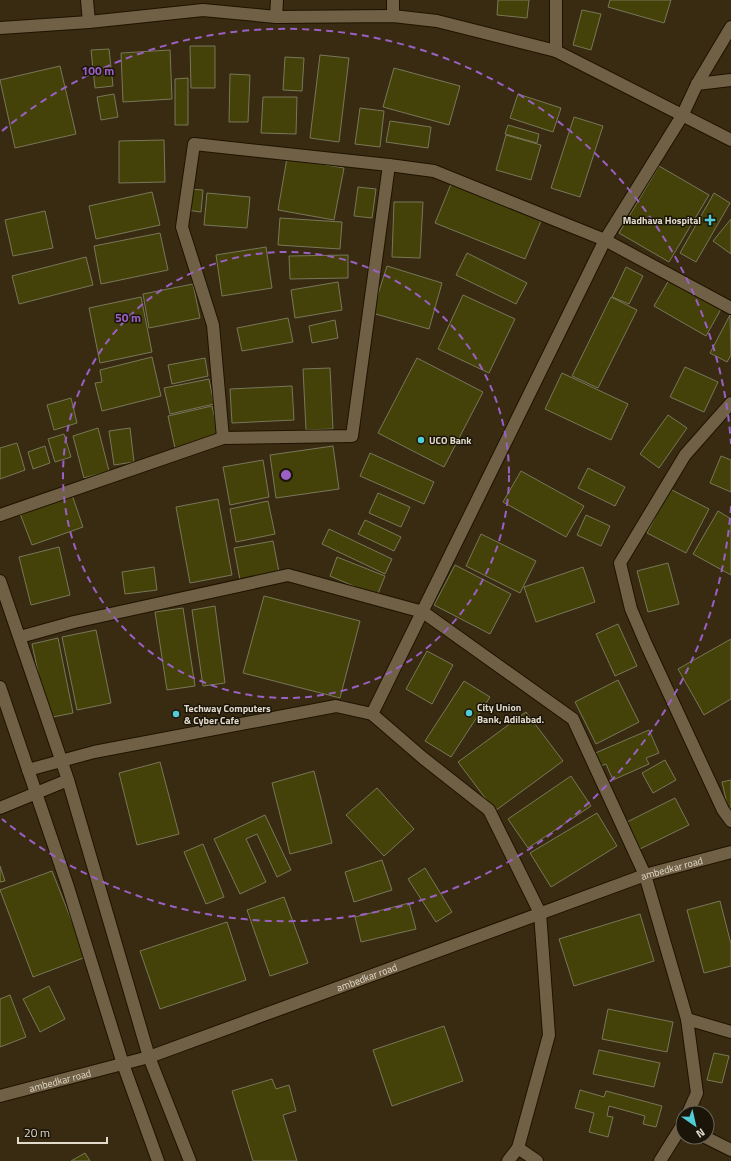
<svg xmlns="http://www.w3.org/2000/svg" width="731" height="1161" font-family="'Titillium Web',sans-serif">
<rect width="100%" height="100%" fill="#382b11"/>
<path fill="#444209" stroke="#787759" d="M498 0H529L527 18 497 15Z
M610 0H671L664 23 608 7Z
M582 10 601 14 591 50 573 45Z
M190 46H215V88H191Z
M109 49 113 86 95 88 91 50Z
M170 50 172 99 123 102 121 53Z
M320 55 349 58 339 142 310 138Z
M285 57 304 58 302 91 283 90Z
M60 66 76 134 15 148 0 80Z
M394 68 460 86 449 125 383 107Z
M230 74 250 75 248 122H229Z
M188 78V125H175V79Z
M114 94 118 117 101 120 97 97Z
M518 94 561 108 553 132 510 118Z
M263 97H297L296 134 261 133Z
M360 108 384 111 380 147 355 144Z
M574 117 603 126 580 197 551 188Z
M390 121 431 127 428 148 386 142Z
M508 125 539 134 537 143 505 134Z
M506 135 541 145 531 180 496 170Z
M164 140 165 182 119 183V141Z
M287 158 344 168 334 220 278 210Z
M659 166 709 195 669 262 619 233Z
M451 184 541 221 525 259 435 223Z
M358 187 376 189 372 218 354 216Z
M188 189 203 190 201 212 186 210Z
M152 192 160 225 96 239 89 206Z
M207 193 250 197 247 228 204 225Z
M714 193 730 203 696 262 680 253Z
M394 202H423L420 258 392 257Z
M45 211 53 248 13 256 5 220Z
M280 218 342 222 340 249 278 245Z
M731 219V254L713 241Z
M160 233 168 270 101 284 94 246Z
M266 247 272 288 222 296 216 255Z
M467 253 527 283 516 304 456 275Z
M348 255V278L290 279 289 256Z
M86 257 93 285 19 304 12 276Z
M387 266 442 283 429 329 372 313Z
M626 267 643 276 629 304 612 297Z
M669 280 721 309 706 336 654 306Z
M338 282 342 310 295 318 291 290Z
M193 284 200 318 149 328 143 294Z
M463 295 515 319 489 373 438 349Z
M141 297 152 352 100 363 89 308Z
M611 297 637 310 598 388 572 376Z
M730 315 731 355 727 362 710 353Z
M288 318 293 342 242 351 237 328Z
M335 320 338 338 312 343 309 326Z
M152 357 161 396 102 411 95 383 102 382 100 370Z
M205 358 208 376 172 384 168 365Z
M417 358 483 392 444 467 378 433Z
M685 367 718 382 704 412 670 397Z
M330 368 333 429 306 430 303 369Z
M562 373 628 404 611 440 545 409Z
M209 379 214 404 170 414 164 388Z
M292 386 294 420 232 423 230 389Z
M71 398 77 423 54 430 47 405Z
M212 406 219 437 175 448 168 416Z
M668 415 687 428 659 468 640 454Z
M98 428 109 471 84 478 73 436Z
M130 428 134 462 114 465 109 431Z
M64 434 71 457 55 462 48 439Z
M17 443 25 470 0 479V448Z
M45 446 50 463 33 469 28 452Z
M333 446 339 489 276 498 270 455Z
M370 453 434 482 424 504 360 476Z
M721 456 731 460V492L710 483Z
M263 460 269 497 230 505 223 467Z
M588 468 625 487 615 506 578 488Z
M521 471 584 506 566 537 503 502Z
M670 489 709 509 686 553 647 533Z
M71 492 83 527 32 545 19 511Z
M378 493 410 507 401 527 369 513Z
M218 499 232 575 190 583 176 507Z
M268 501 275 534 236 542 230 509Z
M718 511 731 519V575L693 554Z
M586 515 610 526 601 546 577 535Z
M365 520 401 537 394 551 358 534Z
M329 529 392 559 385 574 322 544Z
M481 534 536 561 520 593 466 566Z
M273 541 279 572 240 580 234 548Z
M59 547 70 595 31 605 19 557Z
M337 557 385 576 377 596 330 576Z
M668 563 679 604 648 612 637 571Z
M455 565 511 594 490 634 434 605Z
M154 567 157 590 125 594 122 572Z
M583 567 595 602 536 622 524 587Z
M264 596 360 621 340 698 243 673Z
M215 606 225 683 203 686 192 610Z
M183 608 195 686 167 690 155 612Z
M618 624 637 666 615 676 596 634Z
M96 630 111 703 77 710 62 637Z
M58 638 73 713 48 718 32 644Z
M731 639V699L704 715 678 669Z
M427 651 453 665 432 704 406 689Z
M618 680 639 722 596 744 575 702Z
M464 681 490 697 451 757 425 741Z
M526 712 563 761 495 811 458 762Z
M649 730 659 753 646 758 649 764 613 780 606 764 598 767 593 754Z
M665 760 676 780 653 793 642 773Z
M160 762 179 834 137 845 119 773Z
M314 771 332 843 290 854 272 783Z
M571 776 591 806 528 848 508 819Z
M731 780V813H729L722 782Z
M377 788 414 829 384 856 346 815Z
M675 798 689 825 640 849 627 822Z
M597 813 617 846 551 887 530 853Z
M265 815 291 870 277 877 257 834 246 839 266 882 240 894 214 839Z
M203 844 224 897 206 904 184 852Z
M382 860 392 890 354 902 345 872Z
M0 866 5 881 0 882Z
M425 868 452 912 436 922 408 879Z
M52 871 86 957 33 977 0 890Z
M284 897 308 963 270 976 247 910Z
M720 901 731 944V966L704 973 687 910Z
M409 903 416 929 361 942 355 917Z
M640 914 654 961 574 986 559 939Z
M227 922 246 980 160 1009 140 951Z
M49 986 65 1019 40 1032 23 999Z
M10 995 26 1037 0 1047V999Z
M608 1009 673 1022 667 1052 602 1039Z
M444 1026 463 1081 392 1106 373 1050Z
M599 1050 660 1063 654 1087 593 1074Z
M714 1053 729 1056 722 1083 707 1080Z
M272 1079 276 1089 289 1085 296 1111 283 1115 297 1161H253L232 1091Z
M580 1090 604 1097 606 1091 662 1106 656 1127 643 1124 645 1116 609 1106 607 1116 613 1117 608 1137 589 1132 594 1113 575 1108Z
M85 1153 90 1161H71Z"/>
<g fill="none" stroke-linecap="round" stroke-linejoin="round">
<defs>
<g id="minor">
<path d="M87 0 89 22"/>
<path d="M393 0V16"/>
<path d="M556 0V51"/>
<path d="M276 17 277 0"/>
<path d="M0 28 89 22 203 10 276 17 393 16 437 21 556 51 731 140"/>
<path d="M697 84 731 80"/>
<path d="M731 403 685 455 620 563 631 609 646 644 723 810 731 821"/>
<path d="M223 438 213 325 182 227 194 144 389 165 434 171 605 240 731 308"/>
<path d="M0 515 223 438 352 436 389 165"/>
<path d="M20 637 74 622 288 575 423 612 573 719 645 875 687 1019 697 1093 688 1113"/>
<path d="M372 714 605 240 682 116 697 84 731 27"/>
<path d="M28 770 94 752 336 706 372 714 423 758 489 810 540 913 549 1035 518 1148 508 1161"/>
<path d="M0 808 68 780"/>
<path d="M687 1019 731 1032"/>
<path id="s1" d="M0 1096 149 1057 645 875 731 852"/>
<path d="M705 1137 731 1150"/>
<path d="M518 1148 537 1161"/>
<path d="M660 1161 683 1124"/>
</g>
<path id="secondary" d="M0 581 68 780 149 1057 190 1161
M0 687 68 887 123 1064 158 1161"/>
</defs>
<use href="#minor" stroke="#1f1300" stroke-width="14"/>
<use href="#secondary" stroke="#1f1300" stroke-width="14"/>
<use href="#minor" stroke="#706146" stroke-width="12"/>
<use href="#secondary" stroke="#706146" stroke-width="12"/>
</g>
<g fill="none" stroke="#9a60c3" stroke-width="2" stroke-dasharray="7 5">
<circle cx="286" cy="475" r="223"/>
<path d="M731 506A446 446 0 0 1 2 819M2 131A446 446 0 0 1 731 444"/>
</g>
<g fill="#52ccd6" stroke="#1a1409" stroke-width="1.5">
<path d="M708 214h4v4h4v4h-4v4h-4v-4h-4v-4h4z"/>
<circle cx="421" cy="440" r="4"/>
<circle cx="469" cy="713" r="4"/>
<circle cx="176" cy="714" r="4"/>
</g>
<g text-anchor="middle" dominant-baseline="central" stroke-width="3" stroke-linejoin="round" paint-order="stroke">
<g font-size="10" font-weight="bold" fill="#e2dacb" stroke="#1a1409" text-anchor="start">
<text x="701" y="220" text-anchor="end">Madhava Hospital</text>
<text x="429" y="440">UCO Bank</text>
<text x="477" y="707">City Union<tspan x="477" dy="12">Bank, Adilabad.</tspan></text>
<text x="184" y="708">Techway Computers<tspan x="184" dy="12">&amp; Cyber Cafe</tspan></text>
</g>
<g font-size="10" fill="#e2dacb" stroke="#1a1409">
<text stroke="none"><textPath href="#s1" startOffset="710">ambedkar road</textPath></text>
<text stroke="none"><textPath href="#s1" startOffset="386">ambedkar road</textPath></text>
<text stroke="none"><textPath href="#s1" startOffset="62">ambedkar road</textPath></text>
</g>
</g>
<circle cx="286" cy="475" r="6" fill="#9a60c3" stroke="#1a1409" stroke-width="2"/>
<g font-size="12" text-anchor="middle" font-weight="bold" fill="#9a60c3" stroke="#1a1409" stroke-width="3" stroke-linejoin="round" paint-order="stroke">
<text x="98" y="75">100 m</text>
<text x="128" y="322">50 m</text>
</g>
<g transform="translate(695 1125) rotate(146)"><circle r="19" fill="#1a1409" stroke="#6a6357"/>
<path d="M0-3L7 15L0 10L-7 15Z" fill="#52ccd6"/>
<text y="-6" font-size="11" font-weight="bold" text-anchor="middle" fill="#e2dacb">N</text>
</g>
<path d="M18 1137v6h89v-6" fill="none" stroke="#e2dacb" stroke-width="2"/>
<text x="24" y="1137" font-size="12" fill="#e2dacb" stroke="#1a1409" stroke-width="3" paint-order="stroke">20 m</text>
</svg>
